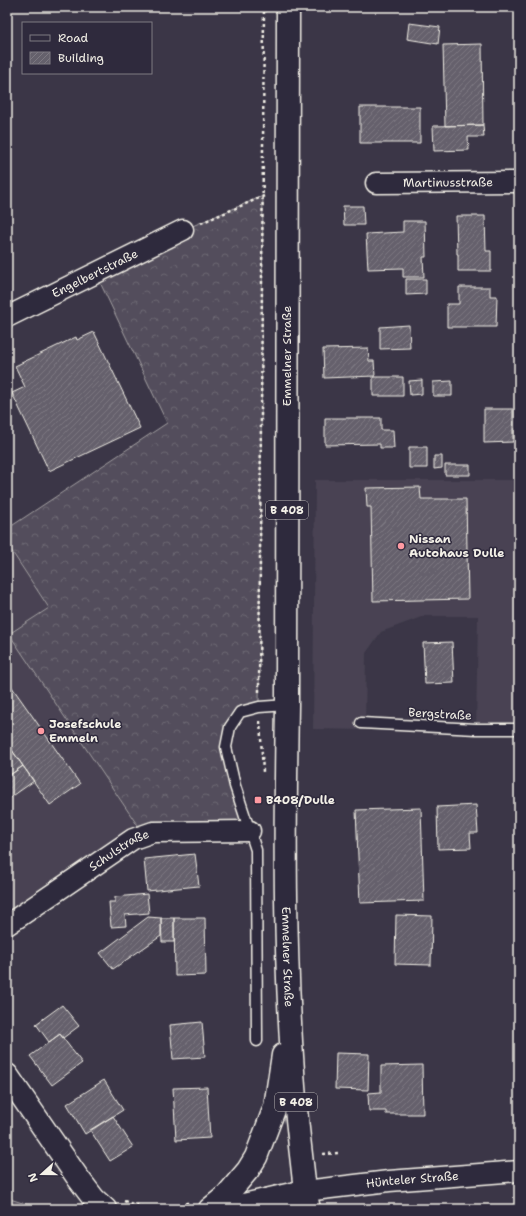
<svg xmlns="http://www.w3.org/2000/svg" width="526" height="1216" font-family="'Shantell Sans',sans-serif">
<defs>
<pattern id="forest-crowns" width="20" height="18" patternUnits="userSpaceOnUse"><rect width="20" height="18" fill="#534e5c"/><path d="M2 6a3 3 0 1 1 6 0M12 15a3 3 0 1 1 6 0" fill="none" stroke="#6c6873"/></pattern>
<pattern id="building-hatch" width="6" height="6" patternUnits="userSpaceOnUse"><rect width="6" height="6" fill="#65616c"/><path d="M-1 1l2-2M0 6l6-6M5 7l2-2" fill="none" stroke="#7c7881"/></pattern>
</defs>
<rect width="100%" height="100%" fill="#3b3647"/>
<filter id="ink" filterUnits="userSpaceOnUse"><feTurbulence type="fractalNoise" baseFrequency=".025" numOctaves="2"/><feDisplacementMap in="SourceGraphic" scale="8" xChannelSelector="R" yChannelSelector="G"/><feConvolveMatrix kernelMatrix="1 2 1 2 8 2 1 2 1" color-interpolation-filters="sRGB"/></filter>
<g filter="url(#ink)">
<path fill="#484352" d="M315 480H519V729H476L478 616H424L381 632 366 653 365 730 313 729Z
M7 544 49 608 10 634 139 828 7 922Z"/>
<path fill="#534e5c" stroke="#a4a0a2" d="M7 1198 41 1209H7Z"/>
<path fill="url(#forest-crowns)" stroke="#a4a0a2" d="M263 196 259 707 240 712 226 747 250 831 144 835 9 634 49 608 7 544V529L167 423 96 274 183 230Z"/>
<path fill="url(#building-hatch)" stroke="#f4f1e8" d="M409 23 440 27 438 44 407 39Z
M482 44 483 125 445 126 443 45Z
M360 107H420V143H360Z
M483 125 484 137H468L469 150 434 151 433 126Z
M343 206H363L364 225H344Z
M456 216H485L486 251H491V271H458V254H457Z
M403 221H425L426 257H423L424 277H403V268L368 269 366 234 403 232Z
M406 279H426V294L406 295Z
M459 287H490V296H497L496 327H447V304H459Z
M409 325 410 348 380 349V327Z
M94 332 140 428 49 471 12 393 25 387 15 366 76 337 77 340Z
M368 348 369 361H374L375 376 324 378 323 349Z
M373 377H403V396H373Z
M422 380V394L410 395 409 381Z
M452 381V396H433V382Z
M484 409H513V442L484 443Z
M325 418H381V430H393L394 448H380V444L325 445Z
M409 447H427V468H409Z
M434 456H442V468L434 469Z
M445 465H470V475H445Z
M420 487 421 499H466L468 599 373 601 371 507H367L366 488Z
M452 642 454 683 425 684 423 643Z
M7 680 80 784 50 805 7 743Z
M7 743 23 766 7 777Z
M23 766 34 781 7 800V777Z
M476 805 478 833H470L471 848 438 849 437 807Z
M421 808 424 901 360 903 356 810Z
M195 854 199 886 147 891 144 859Z
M147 894 149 913 125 915 126 926 111 927 109 902H115V897Z
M396 915 432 916 431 965 395 964Z
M148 917 161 918V936L113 969 100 953Z
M161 918H174V942H162Z
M174 918H205L206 975 175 976Z
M62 1005 79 1026 63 1038 60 1034 49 1042 36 1024Z
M202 1022 205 1057 173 1059 170 1025Z
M60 1034 82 1063 52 1085 30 1056Z
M336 1053 369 1054 368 1090 335 1089Z
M422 1065 423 1114H386V1111H369L368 1093 381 1092V1066Z
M104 1080 123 1110 85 1134 67 1104Z
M207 1087 210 1138 176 1140 173 1088Z
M113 1116 133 1147 110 1161 90 1130Z"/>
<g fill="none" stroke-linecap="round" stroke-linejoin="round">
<defs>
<path id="service" d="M361 723 476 729H519
M257 1041 256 850 235 786 226 747 230 727 240 712 259 707 287 705"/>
<g id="minor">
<path id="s1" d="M376 183 519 182"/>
<path id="s2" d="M7 317 183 230"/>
<path id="s3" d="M7 925 133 839 153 832 250 831"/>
<path id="s4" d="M305 1191 389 1181 519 1171"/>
</g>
<path id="tertiary" d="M7 1075 78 1178 94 1199 105 1209
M226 1209 305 1191"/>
<g id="primary">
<path id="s5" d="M288 7 287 705C285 827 284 949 293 1071 295 1111 301 1151 305 1191L309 1209"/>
<path d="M210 1209 226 1196 248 1170 256 1157 275 1107 283 1055"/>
</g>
</defs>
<use href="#service" stroke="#f4f1e8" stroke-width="13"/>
<use href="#minor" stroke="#f4f1e8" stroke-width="23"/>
<use href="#tertiary" stroke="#f4f1e8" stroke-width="25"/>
<use href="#primary" stroke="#f4f1e8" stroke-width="25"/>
<path stroke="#f4f1e8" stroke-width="2.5" stroke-dasharray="3 3" stroke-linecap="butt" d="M201 223 264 196
M259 692 264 7
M260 721 263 772
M7 1048 11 1054
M323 1154 340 1153
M124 1201 148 1209
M156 1209 171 1208 190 1202"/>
<use href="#service" stroke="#2f2a3d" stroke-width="10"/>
<use href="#minor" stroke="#2f2a3d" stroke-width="20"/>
<use href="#tertiary" stroke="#2f2a3d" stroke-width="22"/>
<use href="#primary" stroke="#2f2a3d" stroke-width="22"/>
</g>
</g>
<g fill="#ff9aa2" stroke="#2f2a3d" stroke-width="1.5">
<circle cx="401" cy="546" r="4"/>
<circle cx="41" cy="731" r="4"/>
<rect x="254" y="796" width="8" height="8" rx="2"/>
</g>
<g text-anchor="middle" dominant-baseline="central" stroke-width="3" stroke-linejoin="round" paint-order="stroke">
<g fill="#2f2a3d" stroke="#b9b5b5" stroke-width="1">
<rect x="266" y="501" width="42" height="18" rx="3"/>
<rect x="275" y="1093" width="42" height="18" rx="3"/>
</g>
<g font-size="11" font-weight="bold" fill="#f4f1e8">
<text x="287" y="510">B 408</text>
<text x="296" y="1102">B 408</text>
</g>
<g font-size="12" fill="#f4f1e8" stroke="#2f2a3d">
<text stroke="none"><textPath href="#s1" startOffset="72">Martinusstraße</textPath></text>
<text stroke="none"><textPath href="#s2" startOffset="98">Engelbertstraße</textPath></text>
<text transform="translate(287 356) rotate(-90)">Emmelner Straße</text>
<text transform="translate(440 714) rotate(3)">Bergstraße</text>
<text stroke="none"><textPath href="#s3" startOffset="135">Schulstraße</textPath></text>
<text stroke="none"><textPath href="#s5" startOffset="950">Emmelner Straße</textPath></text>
<text stroke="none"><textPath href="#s4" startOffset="108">Hünteler Straße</textPath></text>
</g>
<g font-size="12" font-weight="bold" fill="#f4f1e8" stroke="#2f2a3d" text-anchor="start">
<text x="409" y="539">Nissan<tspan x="409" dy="14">Autohaus Dulle</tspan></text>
<text x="49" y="724">Josefschule<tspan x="49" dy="14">Emmeln</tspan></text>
<text x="266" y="800">B408/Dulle</text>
</g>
</g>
<rect width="526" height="1216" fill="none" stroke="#2f2a3d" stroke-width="24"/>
<rect x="12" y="12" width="502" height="1192" fill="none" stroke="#f4f1e8" stroke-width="1.5" filter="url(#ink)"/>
<rect x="22" y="22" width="130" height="52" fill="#2f2a3d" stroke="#7e7a81"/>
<rect x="30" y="35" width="20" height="6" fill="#2f2a3d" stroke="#7e7a81"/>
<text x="58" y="42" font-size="12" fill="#f4f1e8">Road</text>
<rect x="30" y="52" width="20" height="12" fill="url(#building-hatch)" stroke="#7e7a81"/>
<text x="58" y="62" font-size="12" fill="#f4f1e8">Building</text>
<g transform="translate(42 1174) rotate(249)" stroke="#2f2a3d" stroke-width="3" paint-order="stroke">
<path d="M0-3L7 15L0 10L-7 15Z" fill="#f4f1e8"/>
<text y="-6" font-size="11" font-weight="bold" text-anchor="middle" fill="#f4f1e8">N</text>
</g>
</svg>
